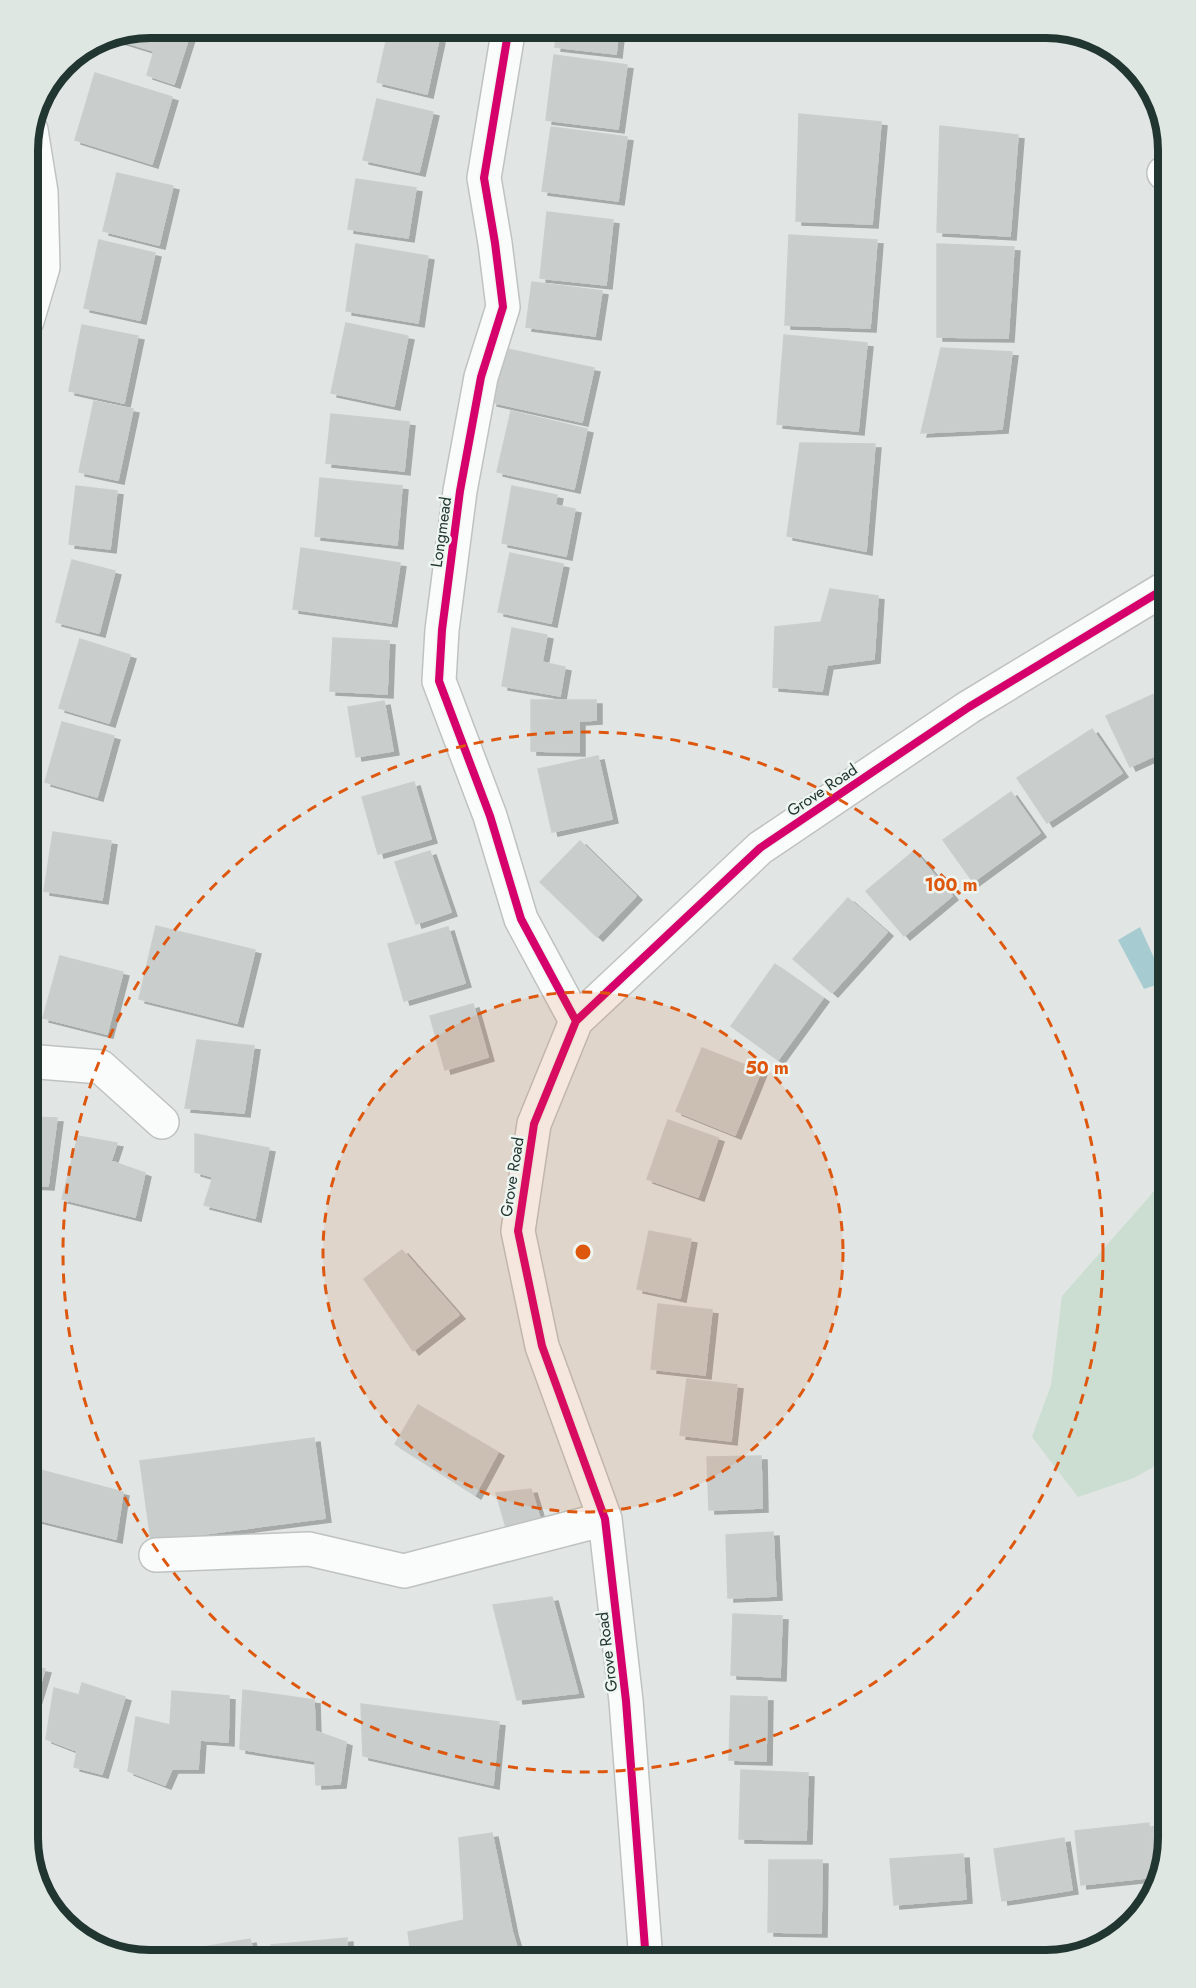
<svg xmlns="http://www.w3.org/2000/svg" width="1196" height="1988" font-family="Jost,sans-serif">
<defs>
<filter id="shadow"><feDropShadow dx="6" dy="4" stdDeviation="0" flood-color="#0004"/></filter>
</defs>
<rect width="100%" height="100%" fill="#e1e6e4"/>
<path fill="#ccded1" d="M1169 1171V1458L1134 1478 1078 1497 1032 1437 1051 1385 1062 1296 1150 1196Z"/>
<path fill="#a6cbd0" d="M1140 927 1165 982 1144 989 1118 940Z"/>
<path fill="#c9cdcb" stroke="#cacfcd" stroke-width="1.5" filter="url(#shadow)" d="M150 27H192L174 84 147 75 154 51 118 40 120 33Z
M557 27H619L616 54 555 47Z
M389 28 439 39 427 94 377 82Z
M1115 48 1134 70H1129Z
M554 55 627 65 618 129 546 120Z
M95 73 172 97 152 164 75 140Z
M377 99 433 112 419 172 363 160Z
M799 114 881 122 872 224 796 221Z
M940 126 1018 135 1010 236 937 232Z
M551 127 627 137 618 201 542 191Z
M117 173 173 186 159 245 103 231Z
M356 179 416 188 408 238 348 229Z
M547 212 613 220 606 285 540 278Z
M789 235 877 240 870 328 785 325Z
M99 240 155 253 140 320 84 308Z
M356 244 428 256 418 323 346 311Z
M937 244 1014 247 1008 338 937 337Z
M532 282 602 291 595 336 526 327Z
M346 323 408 336 394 406 331 393Z
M82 325 138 336 124 403 69 391Z
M784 335 867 343 858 431 777 424Z
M503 348 594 368 582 422 491 402Z
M941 348 1012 352 1002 429 921 433Z
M94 401 133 409 118 480 79 472Z
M511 411 587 429 574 489 497 472Z
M331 414 409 422 404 471 326 463Z
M800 443 875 444 866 551 787 536Z
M320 478 402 486 397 545 315 536Z
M76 486 117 491 110 549 69 544Z
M512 486 557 495 555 505 575 509 566 556 502 543Z
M301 548 400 563 391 623 293 609Z
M510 553 563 564 551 623 498 612Z
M72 560 115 571 99 633 56 622Z
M830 589 878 596 874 659 827 665 822 691 773 687 775 627 821 622Z
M512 628 547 635 542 662 565 667 560 696 502 686Z
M333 638 389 641 387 694 330 691Z
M80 639 130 655 109 723 59 708Z
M1165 689 1169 698V749L1130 767 1106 716Z
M531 700H596V720L579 721V752L531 751Z
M384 701 393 751 356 757 348 707Z
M62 722 114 736 97 797 45 782Z
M1092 729 1122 773 1047 823 1017 778Z
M598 756 612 819 552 832 538 769Z
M414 782 431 839 378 854 362 797Z
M1011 792 1040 833 973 882 943 840Z
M53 832 111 841 102 900 44 891Z
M580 841 636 896 597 937 540 882Z
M430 851 451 912 416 924 395 862Z
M914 851 952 896 904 936 866 891Z
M848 898 887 932 832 993 793 959Z
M156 926 255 950 237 1023 139 999Z
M448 927 465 983 404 1001 388 944Z
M60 956 123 972 107 1034 43 1018Z
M775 964 823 998 778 1060 731 1026Z
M473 1004 488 1057 445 1070 430 1016Z
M197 1040 254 1046 244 1113 185 1108Z
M702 1048 761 1071 735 1135 676 1111Z
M27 1117 57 1118 48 1186 27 1185Z
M668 1120 718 1138 698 1197 647 1179Z
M195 1134 269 1148 255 1218 204 1205 213 1177 195 1172Z
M78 1136 117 1143 111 1161 145 1173 135 1217 62 1199Z
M649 1231 691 1239 680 1298 637 1289Z
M402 1250 459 1315 413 1351 364 1279Z
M658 1304 712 1310 705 1375 651 1369Z
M687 1379 737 1385 731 1441 680 1435Z
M418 1405 498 1452 475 1495 395 1444Z
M314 1438 325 1518 151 1541 140 1461Z
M761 1456 762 1508 709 1510 707 1457Z
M33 1468 123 1492 116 1539 27 1517V1488Z
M531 1489 541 1522 507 1531 496 1493Z
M773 1532 776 1596 728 1598 726 1535Z
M552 1597 578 1693 517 1700 493 1605Z
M733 1614 782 1616 780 1677 731 1675Z
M27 1665 45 1669 27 1728Z
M82 1683 125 1697 102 1774 74 1767 77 1751 46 1739 54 1688 79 1695Z
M243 1690 314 1700 315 1731 346 1742 340 1784 316 1785 315 1761 240 1749Z
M172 1691 229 1696 228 1742 200 1740 198 1769H172L165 1785 128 1771 136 1717 170 1725Z
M731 1696 767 1697 766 1761 729 1760Z
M361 1704 499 1722 493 1785 363 1756Z
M741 1770 808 1773 806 1840 739 1839Z
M1149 1823 1151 1876 1155 1877 1081 1885 1075 1831Z
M1150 1828H1169V1839L1158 1876H1151Z
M492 1833 512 1931 521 1961H412L408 1932 464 1920 459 1838Z
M1064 1838 1072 1890 1002 1901 994 1849Z
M963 1854 966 1899 894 1905 890 1859Z
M769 1860H822L821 1933 768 1932Z
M347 1938V1961H272L271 1945Z
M250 1939 255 1961H180L179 1951Z"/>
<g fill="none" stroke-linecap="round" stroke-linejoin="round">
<defs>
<path id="minor" d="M509 27 484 178 495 243 503 307 481 377 460 491 442 630 439 681 490 816 521 919 576 1021
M1164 173H1169
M27 321 43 267 41 192 31 130
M27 1061 101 1067 162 1122
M156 1555 309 1549 404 1571 605 1519
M646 1961 626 1701 605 1519 542 1346 518 1231 534 1124 576 1021 760 848 969 707 1169 586"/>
</defs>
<use href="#minor" stroke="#bec3c1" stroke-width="36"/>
<use href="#minor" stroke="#fafbfb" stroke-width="33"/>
<defs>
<path id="cycleway" d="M509 27 484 178 495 243 503 307 481 377 460 491 442 630 439 681 490 816 521 919 576 1021
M646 1961 626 1701 605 1519 542 1346 518 1231 534 1124 576 1021 760 848 969 707 1169 586"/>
</defs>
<use href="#cycleway" stroke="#eff6f2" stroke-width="11"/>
<use href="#cycleway" stroke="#d6006c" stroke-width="8"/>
</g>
<circle cx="583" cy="1252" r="260" fill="#de570e" fill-opacity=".12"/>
<g fill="none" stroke="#de570e" stroke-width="3" stroke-dasharray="10 8">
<circle cx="583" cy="1252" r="260"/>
<circle cx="583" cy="1252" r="520"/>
</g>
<g text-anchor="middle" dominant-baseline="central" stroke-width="5" stroke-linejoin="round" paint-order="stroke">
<g font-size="16" fill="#223631" stroke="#eff6f2">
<text transform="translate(441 532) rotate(-82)">Longmead</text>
<text transform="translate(822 790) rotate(-34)">Grove Road</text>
<text transform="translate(512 1177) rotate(-81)">Grove Road</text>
<text transform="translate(607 1652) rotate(-97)">Grove Road</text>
</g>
</g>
<path d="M0 0H1196V1988H0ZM150 38H1046A112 112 0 0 1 1158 150V1838A112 112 0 0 1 1046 1950H150A112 112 0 0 1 38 1838V150A112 112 0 0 1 150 38Z" fill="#dfe7e3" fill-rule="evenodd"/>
<path fill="none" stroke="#223631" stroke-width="8" d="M150 38H1046A112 112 0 0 1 1158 150V1838A112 112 0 0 1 1046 1950H150A112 112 0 0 1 38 1838V150A112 112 0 0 1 150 38Z"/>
<circle cx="583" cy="1252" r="9" fill="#de570e" stroke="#eff6f2" stroke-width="3"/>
<g font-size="18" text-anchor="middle" font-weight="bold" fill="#de570e" stroke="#eff6f2" stroke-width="5" stroke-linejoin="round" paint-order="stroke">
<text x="951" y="891">100 m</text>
<text x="767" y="1074">50 m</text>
</g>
</svg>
